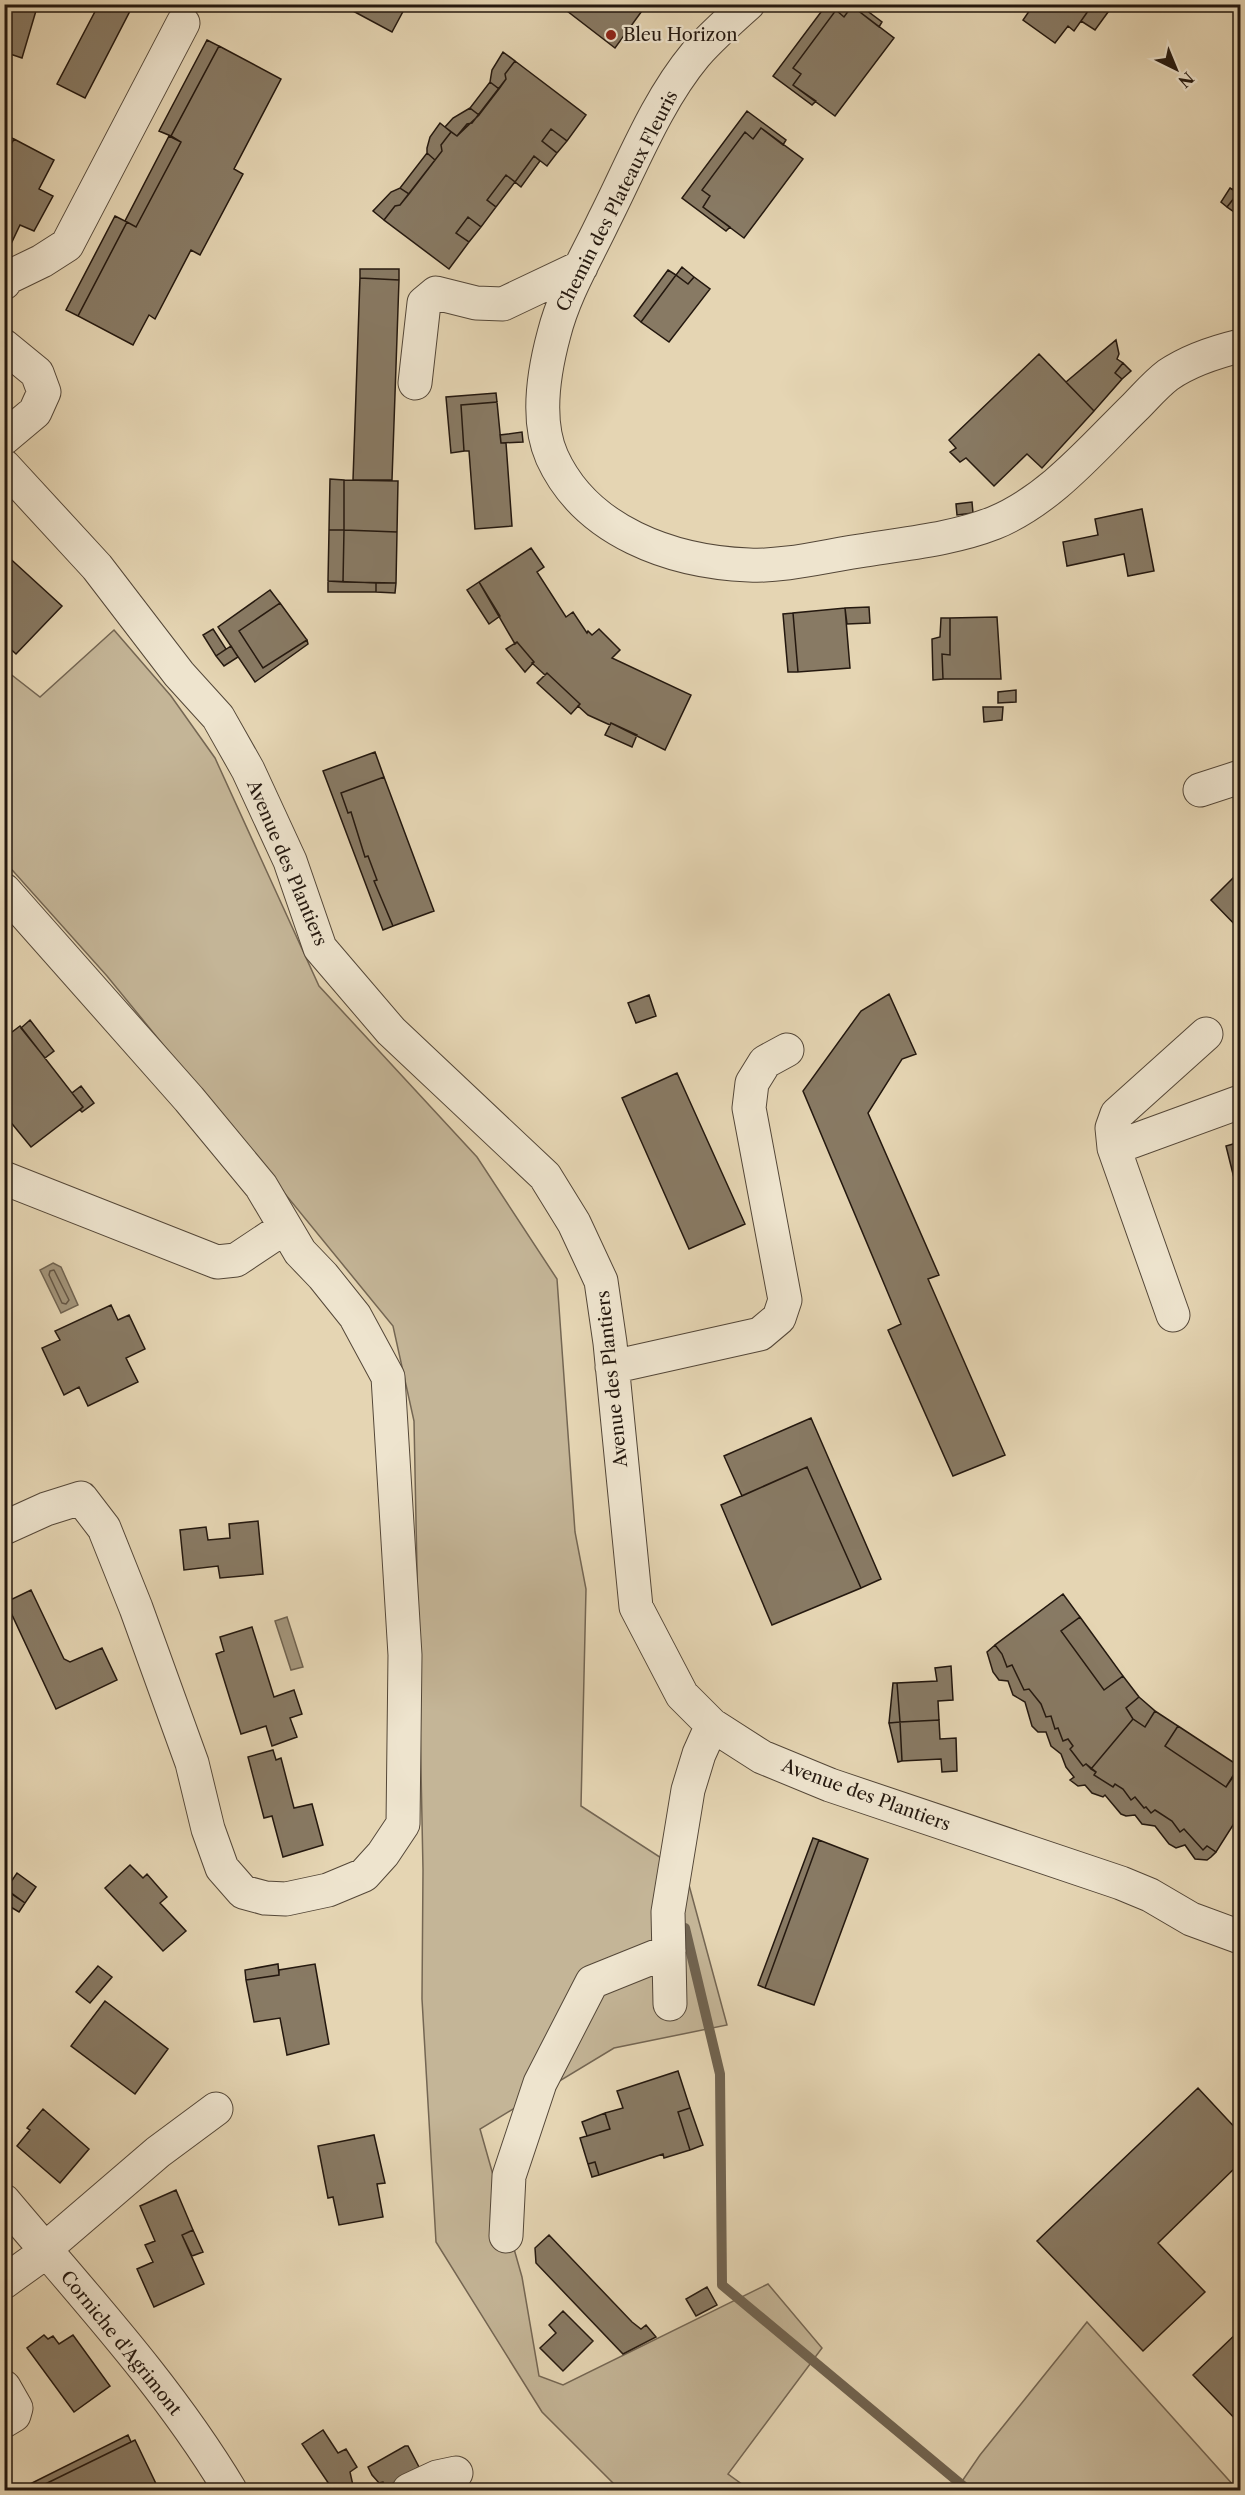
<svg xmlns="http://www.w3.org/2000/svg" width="1245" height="2495" font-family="'Libre Caslon Text',serif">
<rect width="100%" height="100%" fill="#e5d5b3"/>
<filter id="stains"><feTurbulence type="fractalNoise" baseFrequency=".00333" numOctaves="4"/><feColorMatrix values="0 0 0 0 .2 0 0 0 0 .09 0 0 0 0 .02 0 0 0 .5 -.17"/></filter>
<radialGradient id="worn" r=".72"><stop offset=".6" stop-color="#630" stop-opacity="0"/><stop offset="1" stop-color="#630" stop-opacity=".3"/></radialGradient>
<path fill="#c4b597" stroke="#746653" stroke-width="1.5" d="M114 630 171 696 215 758 319 986 477 1157 557 1279 575 1532 586 1589 581 1806 686 1874 727 2025 614 2048 480 2129 522 2277 539 2376 563 2385 768 2284 822 2348 728 2474 750 2490H620L542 2412 436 2242 422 1999 423 1870 414 1421 393 1326 107 976 5 862 4 669 40 697Z
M1087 2322 1235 2487 1240 2488V2490H956L980 2455Z"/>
<path fill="#a3957b" stroke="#706350" stroke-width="1.5" d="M53 1263 61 1267 78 1305 61 1313 40 1270Z
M287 1617 303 1667 291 1670 275 1621Z"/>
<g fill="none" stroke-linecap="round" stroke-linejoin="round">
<path stroke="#645645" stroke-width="1.5" d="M54 1270 69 1300 66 1304 62 1303 49 1275 50 1271Z"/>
<path stroke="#706350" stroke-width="10" d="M685 1928 720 2074 722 2285 968 2490"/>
</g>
<path fill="#887a64" stroke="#24180f" stroke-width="1.5" d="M4 4H38L22 58 4 52Z
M99 4H116L130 11 85 98 57 84Z
M340 4H407L392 32Z
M558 4H647L615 48Z
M827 4H858L882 22 879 27 852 6 844 17 836 10 793 68 801 74 793 85 816 101 812 105 773 76Z
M1034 4H1093L1074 31 1068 26 1055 43 1023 20Z
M1093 4H1107L1111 8 1095 30 1081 21Z
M852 6 894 38 835 116 793 85 801 74 793 68 836 10 844 17Z
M207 40 219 46 171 136 159 131Z
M219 46 281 79 234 169 243 174 200 255 191 250 155 319 149 315 133 345 78 316 127 222 136 227 181 142 171 136Z
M503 52 515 61 505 74 506 79 499 89 490 82 492 70Z
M515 61 586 115 567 141 551 129 542 141 557 153 547 166 534 156 515 182 506 175 487 200 496 207 481 227 468 217 456 233 469 242 449 269 384 220 395 206 400 205 442 151 441 145 451 132 457 136 467 124 472 123 506 79 505 74Z
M490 82 499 89 479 115 470 108Z
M470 108 479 115 457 136 445 127 453 118Z
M747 111 786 140 783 145 761 128 753 139 745 132 702 190 710 196 703 207 730 227 726 231 682 198Z
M440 123 451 132 441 145 442 151 435 160 427 153V148L430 137Z
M761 128 803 159 744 238 703 207 710 196 702 190 745 132 753 139Z
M551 129 567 141 557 153 542 141Z
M4 134 14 139 4 157Z
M169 136 181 142 136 227 125 221Z
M14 139 54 160 39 189 53 196 34 231 20 225 10 246 4 243V157Z
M427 153 435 160 409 194 400 188Z
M534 156 540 161 521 187 515 182Z
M506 175 515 182 496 207 487 200Z
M1240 178V216L1227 207 1238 193 1233 189Z
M400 188 409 194 400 205 395 206 384 220 373 211 391 192Z
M1230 188 1238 193 1227 207 1221 202Z
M115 216 127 222 78 316 66 310Z
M468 217 481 227 469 242 456 233Z
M682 267 694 277 688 284 676 275Z
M360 269H399V280L360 278Z
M668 270 676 275 641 322 634 316Z
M676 275 688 284 694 277 710 289 669 342 641 322Z
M360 278 399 280 392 480H353Z
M1116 340 1119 354 1117 359 1123 363 1115 373 1122 379 1094 411 1066 382Z
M1039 354 1094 411 1042 468 1027 454 994 486 966 458 960 462 950 452 956 448 949 440Z
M1123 363 1131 371 1122 379 1115 373Z
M496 393 497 402 461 405 464 451 451 453 446 397Z
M497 402 501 443H506L512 526 475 529 469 451H464L461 405Z
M522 432 523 442 501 443 500 435Z
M330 479 344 480V530H329Z
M344 480 398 481 397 532 344 530Z
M972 502 973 513 957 515 956 504Z
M1142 509 1154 571 1128 576 1124 554 1067 566 1063 542 1098 535 1095 519Z
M329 530H344L343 582 328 581Z
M344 530 397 532 396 583 343 582Z
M531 548 544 567 537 572 566 617 573 612 587 633 588 631 592 635 599 629 620 650 612 658 691 695 665 750 611 723 610 725 588 715 578 706 580 704 547 673 545 675 532 663 534 662 517 642 515 644 479 582Z
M4 553 62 606 16 654 4 643Z
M328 581 376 583V592H328Z
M479 582 500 616 489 624 467 590Z
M376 583H396L395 593 376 592Z
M270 590 280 603 239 631 263 668 307 640 308 644 255 682 218 627Z
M280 603 307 640 263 668 239 631Z
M869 607 870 623 847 624 845 608Z
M845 608 850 668 798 672 793 613Z
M793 613 798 672H788L783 614Z
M997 617 1001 679H943L942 654 950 655V618Z
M941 618H950V655L942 654 943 679 933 680 932 639 940 637Z
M213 629 226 649 216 656 203 635Z
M517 642 534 662 525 672 506 649Z
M231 646 238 657 224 666 216 656Z
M547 673 580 704 571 714 537 683Z
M1016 690V702L998 703V692Z
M983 707H1003L1002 720 984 722Z
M611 723 637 735 632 747 605 735Z
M375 752 384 777 341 793 348 813 351 812 365 857 368 856 377 880 374 881 393 926 383 930 323 771Z
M384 777 434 911 393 926 374 881 377 880 368 856 365 857 351 812 348 813 341 793Z
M1240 871V930L1211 900Z
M889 994 916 1054 902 1059 868 1113 939 1275 928 1279 1005 1455 953 1476 888 1330 901 1324 803 1091 861 1011Z
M649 995 656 1016 636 1023 628 1003Z
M30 1020 54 1051 45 1058 21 1028Z
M20 1026 83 1107 31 1147 4 1114V1038Z
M677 1073 745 1224 689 1249 622 1098Z
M81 1086 94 1103 82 1112 80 1110 83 1107 72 1093Z
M1240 1142V1202L1226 1146Z
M111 1305 118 1320 129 1315 145 1349 126 1358 138 1382 88 1406 79 1387 64 1395 42 1348 60 1340 55 1331Z
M811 1418 881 1579 861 1588 807 1467 742 1496 724 1456Z
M807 1467 861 1588 772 1625 721 1505Z
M258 1521 263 1574 220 1578 218 1566 184 1570 180 1530 206 1527 208 1540 230 1538 229 1524Z
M31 1590 64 1659 70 1662 102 1648 117 1680 56 1709 6 1602Z
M1063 1594 1080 1617 1061 1631 1104 1690 1123 1676 1139 1697 1126 1708 1133 1719 1091 1769 1086 1764 1083 1766 1070 1749 1073 1746 1068 1739 1063 1741 1058 1728 1055 1729 1051 1716 1046 1717 1041 1704 1029 1689 1024 1690 1012 1665 1007 1667 1002 1654 995 1645Z
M1080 1617 1123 1676 1104 1690 1061 1631Z
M252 1627 274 1697 294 1690 302 1714 290 1718 297 1737 272 1746 266 1726 241 1734 216 1654 224 1651 220 1637Z
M995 1645 1002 1654 1007 1667 1012 1665 1024 1690 1029 1689 1041 1704 1046 1717 1051 1716 1055 1729 1058 1728 1063 1741 1068 1739 1073 1746 1070 1749 1083 1766 1086 1764 1096 1772 1094 1775 1113 1787 1115 1784 1123 1789 1131 1800 1135 1797 1144 1808 1146 1807 1151 1813 1155 1810 1172 1821 1180 1832 1184 1829 1203 1850 1207 1846 1216 1852 1211 1857 1207 1860 1195 1859 1185 1845 1176 1848 1169 1844 1155 1826 1142 1824 1135 1815 1126 1816 1121 1814 1105 1795 1103 1797 1092 1793 1085 1785 1078 1786 1070 1780 1074 1777 1066 1767 1061 1754 1051 1746 1046 1732H1038L1032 1726 1025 1702 1013 1695 1008 1681 999 1680 993 1672 987 1652Z
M951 1666 953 1700 938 1701 939 1720 900 1722 897 1683 937 1681 935 1668Z
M893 1683H897L900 1722 889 1723Z
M1139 1697 1155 1711 1145 1727 1133 1719 1126 1708Z
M1155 1711 1178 1726 1165 1746 1226 1787 1240 1767V1814L1216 1852 1207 1846 1203 1850 1184 1829 1180 1832 1172 1821 1155 1810 1151 1813 1146 1807 1144 1808 1135 1797 1131 1800 1123 1789 1115 1784 1113 1787 1094 1775 1096 1772 1091 1769 1133 1719 1145 1727Z
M939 1720 940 1739 956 1738 957 1771 942 1772 941 1759 902 1761 900 1722Z
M900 1722 902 1761 898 1762 889 1723Z
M1178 1726 1239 1766 1226 1787 1165 1746Z
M273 1750 276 1760 281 1758 294 1808 312 1804 323 1845 283 1857 272 1816 264 1818 248 1757Z
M813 1838 819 1840 765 1988 758 1985Z
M819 1840 868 1859 814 2005 765 1988Z
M130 1865 143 1878 147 1874 167 1897 160 1903 186 1931 163 1951 105 1888Z
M17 1873 36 1887 25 1903 6 1889Z
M4 1889 25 1903 19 1912 4 1903Z
M278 1964 279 1975 246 1980 245 1970Z
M315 1964 329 2044 287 2055 280 2018 254 2022 246 1980 279 1975V1970Z
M98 1966 112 1977 90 2003 76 1992Z
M105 2001 168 2049 135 2094 71 2046Z
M678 2071 690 2108 678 2112 690 2150 664 2158 663 2154 599 2175 595 2162 588 2164 580 2138 610 2129 605 2113 623 2108 617 2091Z
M1198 2088 1240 2133V2163L1158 2243 1205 2292 1143 2351 1037 2241Z
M690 2108 703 2145 690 2150 678 2112Z
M43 2109 89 2149 60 2183 17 2146 30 2130 27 2128Z
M605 2113 610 2129 587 2136 582 2122Z
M374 2135 385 2183 377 2184 383 2217 339 2225 333 2197 328 2198 318 2146Z
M595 2162 599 2175 592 2177 588 2164Z
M176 2190 193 2230 182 2235 204 2284 154 2307 137 2269 153 2262 145 2245 155 2241 140 2206Z
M193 2230 203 2252 192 2256 182 2235Z
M549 2235 632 2322 641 2329 646 2325 656 2337 623 2354 536 2263 535 2248Z
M707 2287 717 2305 696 2316 686 2299Z
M563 2311 593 2341 563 2371 540 2348 556 2333 549 2325Z
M1240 2330V2424L1193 2375Z
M44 2335 48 2339 53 2336 59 2344 73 2335 110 2386 74 2412 27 2348Z
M323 2430 338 2453 346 2449 357 2467 350 2472 354 2490H333L302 2444Z
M128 2435 131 2442 33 2490H18Z
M135 2440 159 2490H33L131 2442Z
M405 2446H408L419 2467 386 2488 383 2482 379 2483 372 2475 368 2467Z"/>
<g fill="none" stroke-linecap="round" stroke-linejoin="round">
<defs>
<path id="minor" d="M748 4C730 20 712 36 696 54 656 102 632 165 604 220 586 258 564 294 554 334 544 371 536 421 552 457 586 532 672 562 749 565 785 567 829 555 866 550 909 543 953 539 994 523 1050 500 1092 449 1135 407 1145 397 1156 384 1168 375 1190 360 1215 352 1240 346
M4 283 7 278 42 261 67 245 183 23
M4 346 37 373 44 392 35 412 4 438
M415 383 424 303 436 293 476 303 503 304 581 267
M4 466 97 567 179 674 218 717 248 770 290 861 320 948 391 1031 545 1176 574 1223 601 1281 610 1343 636 1607 682 1695 712 1725 762 1757 830 1785 1121 1883 1150 1895 1191 1919 1240 1937
M1200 790 1240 777
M4 890 189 1099 261 1186 300 1252 323 1276 355 1316 388 1377 405 1655 403 1824 383 1854 364 1875 328 1890 286 1899 265 1898 243 1892 222 1868 208 1829 192 1763 136 1608 104 1528 81 1498 46 1509 4 1528
M1114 1148 1240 1102
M4 1178 217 1262 236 1260 284 1228
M1173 1315 1114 1148 1112 1128 1117 1114 1206 1034
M612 1367 760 1334 779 1318 785 1300 749 1108 752 1083 765 1062 787 1050
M670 2004 668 1912 688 1790 699 1754 712 1725
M4 2201C83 2295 167 2385 230 2490
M506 2236 509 2176 540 2083 592 1982 669 1951
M45 2249 158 2152 216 2109
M4 2282 47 2251
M4 2387 16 2408 14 2415 4 2421
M409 2490 437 2477 456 2473"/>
</defs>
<use href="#minor" stroke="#544738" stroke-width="35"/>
<use href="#minor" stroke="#eee4ce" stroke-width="33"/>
</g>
<circle fill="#8f2418" stroke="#eee4ce" stroke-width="2" cx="611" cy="35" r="6"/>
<g text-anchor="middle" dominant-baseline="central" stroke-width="4.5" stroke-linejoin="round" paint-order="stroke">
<g font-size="18" fill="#24180f" stroke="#eee4ce" text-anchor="start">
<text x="623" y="35">Bleu Horizon</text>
</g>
<g font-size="18" fill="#24180f" stroke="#eee4ce">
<text transform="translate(617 201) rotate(-63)">Chemin des Plateaux Fleuris</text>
<text transform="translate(287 863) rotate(67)">Avenue des Plantiers</text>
<text transform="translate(612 1379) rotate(-96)">Avenue des Plantiers</text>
<text transform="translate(866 1795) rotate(20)">Avenue des Plantiers</text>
<text transform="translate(121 2343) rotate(51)">Corniche d'Agrimont</text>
</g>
</g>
<rect width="1245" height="2495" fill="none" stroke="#e5d5b3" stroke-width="24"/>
<rect x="6" y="6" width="1233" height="2483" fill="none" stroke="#24180f" stroke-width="3"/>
<rect x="12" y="12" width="1221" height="2471" fill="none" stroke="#24180f" stroke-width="1.5"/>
<g transform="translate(1176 69) rotate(137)" stroke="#eee4ce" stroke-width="4.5" paint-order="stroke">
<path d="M0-4.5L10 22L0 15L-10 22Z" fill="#24180f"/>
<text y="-9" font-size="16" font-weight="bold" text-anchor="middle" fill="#24180f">N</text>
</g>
<rect width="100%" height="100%" filter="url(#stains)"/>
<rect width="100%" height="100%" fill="url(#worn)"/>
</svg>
